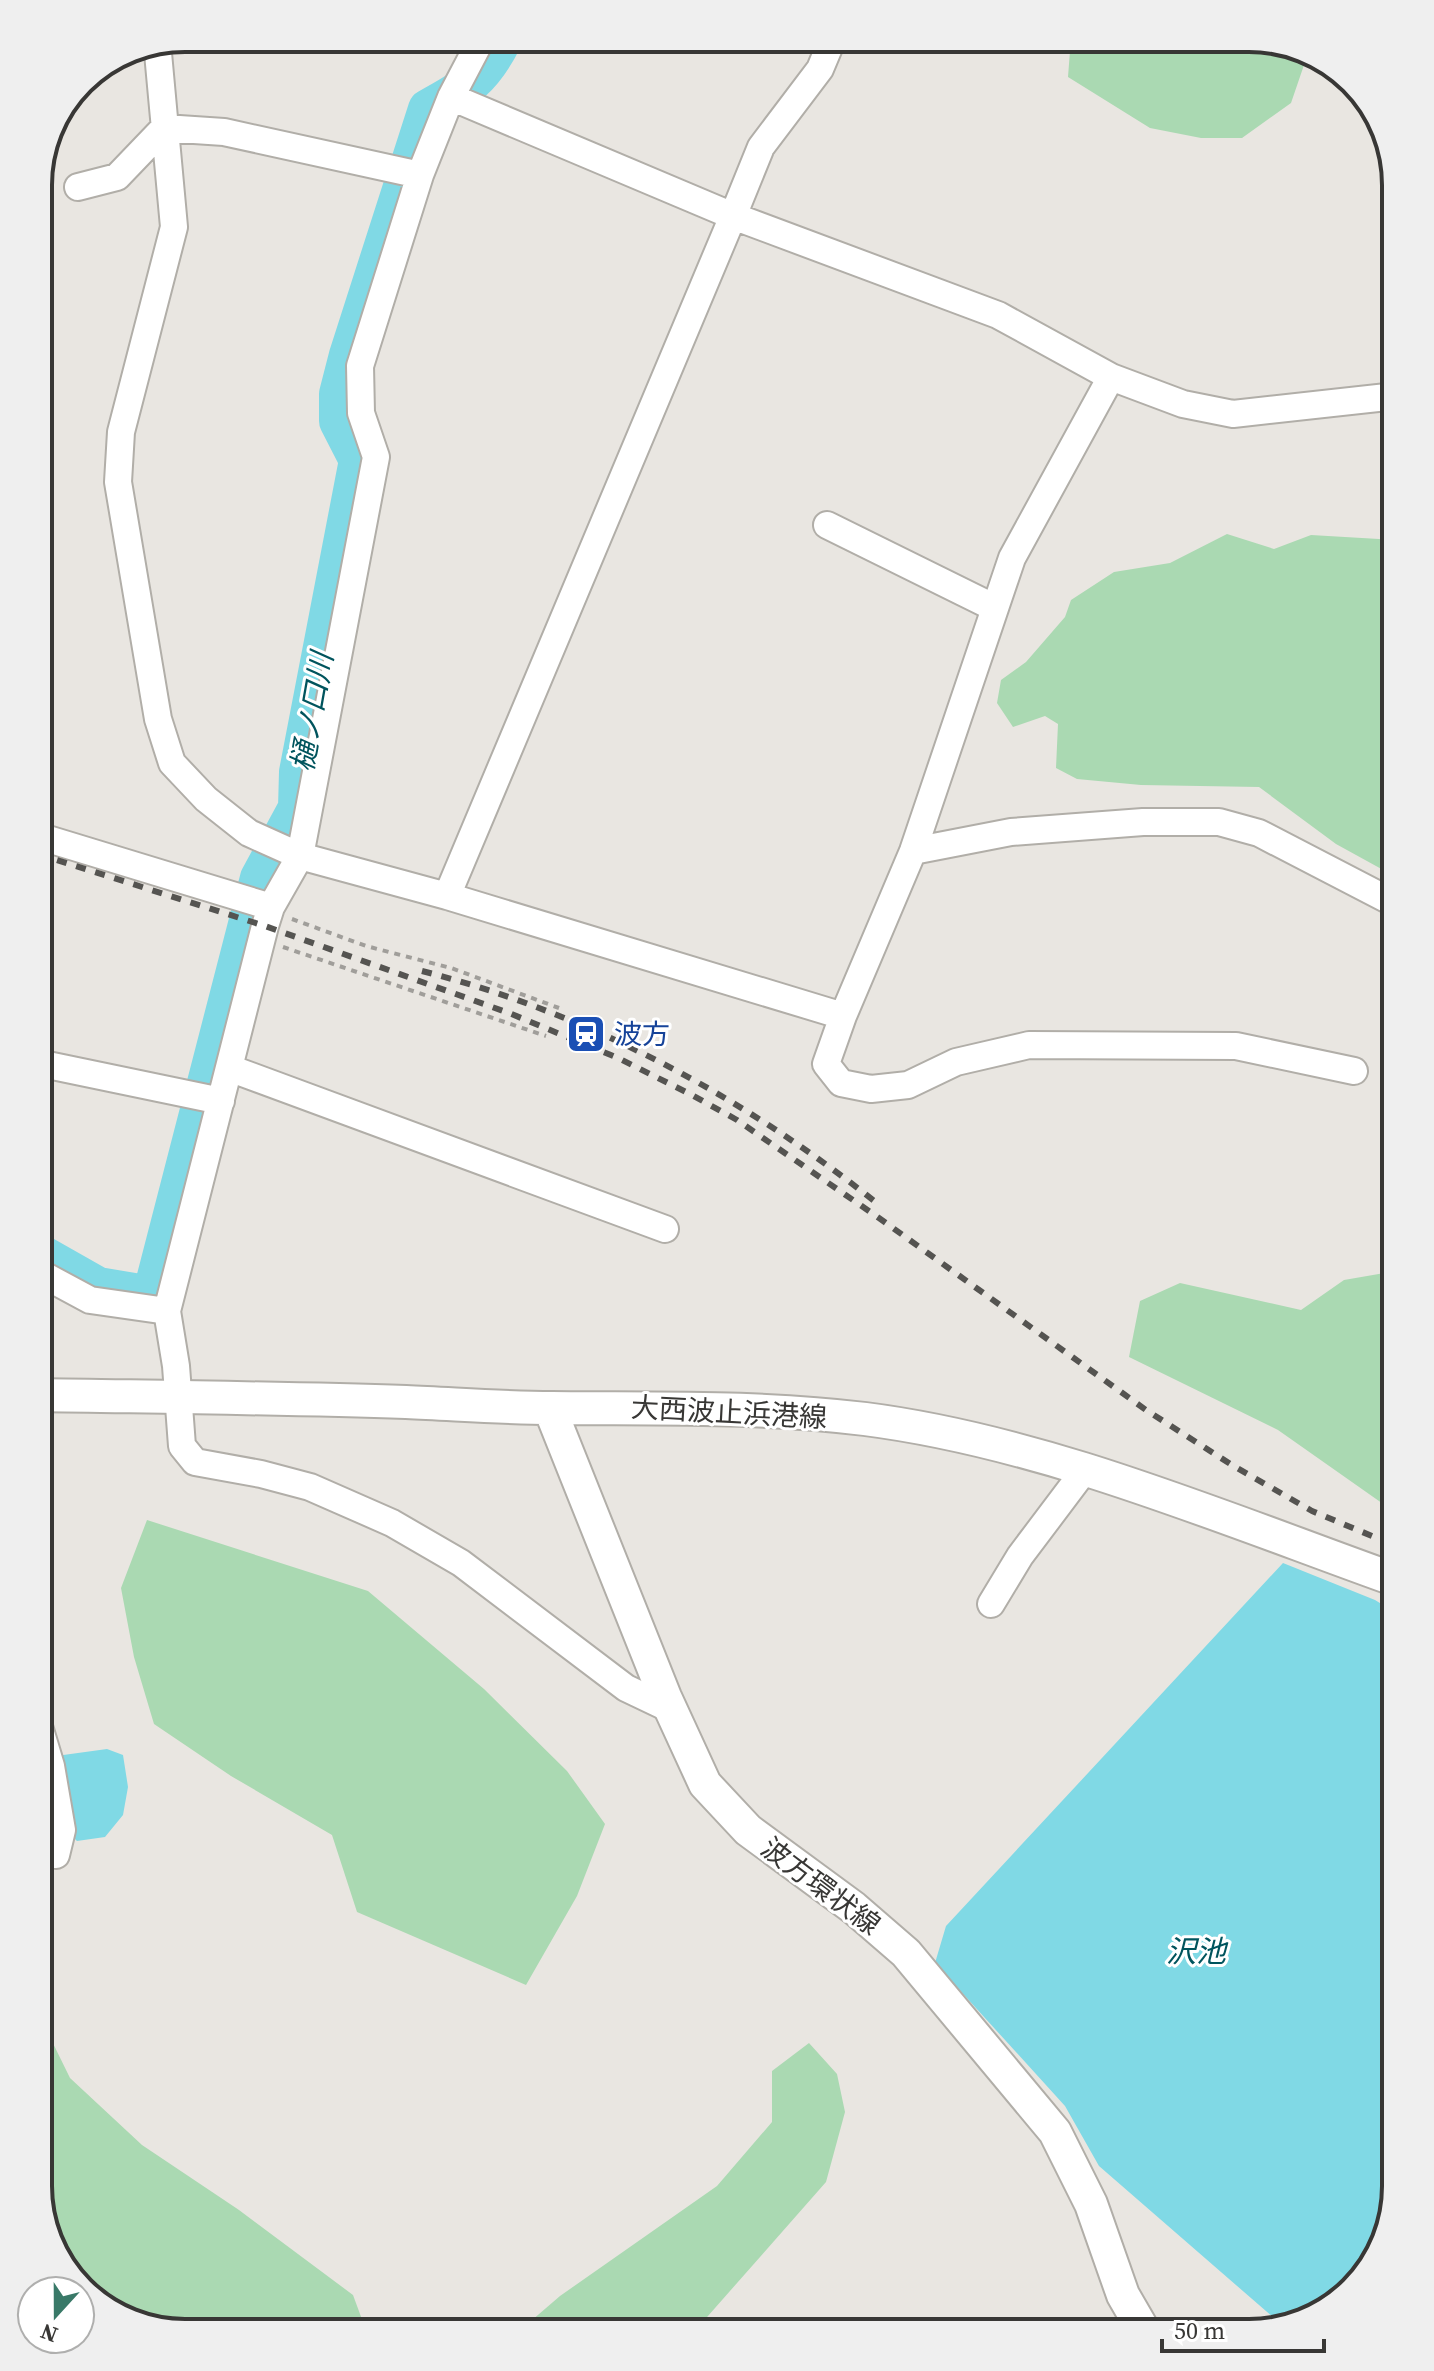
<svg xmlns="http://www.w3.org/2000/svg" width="1434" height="2371" font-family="'Source Serif 4','Noto Sans JP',serif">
<rect width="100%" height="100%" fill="#e9e6e1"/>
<path fill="#aad9b2" d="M1071 38H1153L1158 41 1161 38H1259L1325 61 1304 65 1291 103 1242 138H1201L1150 128 1068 77Z
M1227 534 1274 549 1311 535 1396 540V877L1336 844 1259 787 1141 785 1077 779 1056 768 1058 724 1045 716 1013 727 997 703 1001 680 1026 662 1065 617 1071 600 1114 572 1170 563Z
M1396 1271V1513L1278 1430 1129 1357 1140 1301 1180 1283 1301 1310 1344 1280Z
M147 1520 368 1591 484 1689 567 1771 605 1824 577 1896 526 1985 357 1912 332 1835 231 1776 154 1724 134 1657 121 1588Z
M45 2027 70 2078 142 2145 239 2210 353 2295 367 2333H176L104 2308 54 2252 57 2215 38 2186V2028Z
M809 2043 837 2074 845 2112 826 2182 693 2333H517L560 2296 717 2186 772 2122V2071Z"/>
<path fill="#80d9e5" d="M1283 1563 1375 1600 1396 1613V2186L1376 2260 1314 2318 1282 2325 1099 2166 1065 2106 935 1963 946 1926Z
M107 1749 123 1755 128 1787 123 1815 105 1837 77 1841 66 1830 56 1756Z"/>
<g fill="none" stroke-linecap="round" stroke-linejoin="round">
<path stroke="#80d9e5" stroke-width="40" d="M38 1253 98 1287 152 1296 260 878 298 808 299 772 359 460 339 421V394L349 355 428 109C467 88 482 79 503 38"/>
<defs>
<path id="minor" d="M482 38 451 97 420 175 360 366 361 413 376 457 300 856 271 907 265 926 167 1311 176 1366 182 1446 195 1462 261 1474 310 1487 392 1523 461 1563 626 1688 670 1709
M833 38 820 69 761 147 733 216 998 315 1111 377 1183 404 1233 414 1396 396
M154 44 158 53 174 227 121 432 118 482 158 719 172 763 206 799 249 833 300 856 447 896 843 1016
M78 187 117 177 164 128 224 132 420 175
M1111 377 1012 558 913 851 843 1016 826 1064 841 1083 871 1089 908 1085 956 1062 1029 1045 1236 1046 1354 1071
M827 525 995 608
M38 836 271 907
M913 851 1011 832 1143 822H1219L1259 833 1396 904
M447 896 733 216 451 97
M38 1063 221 1101
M229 1068 665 1229
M38 1272 90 1300 167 1311
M991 1604 1020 1556 1084 1471
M38 1723 51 1766 62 1830 56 1855"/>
<path id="major" d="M38 1395C161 1397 284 1398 406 1402 455 1404 504 1408 552 1408 657 1409 761 1406 865 1419 1045 1442 1225 1519 1396 1580
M550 1409 665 1697 705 1784 748 1830 854 1908 906 1953 1055 2132 1091 2204 1123 2295 1145 2333"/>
</defs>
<use href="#minor" stroke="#b1aea8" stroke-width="30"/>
<use href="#major" stroke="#b1aea8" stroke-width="36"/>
<path stroke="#a09e9a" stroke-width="4" stroke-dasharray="6 6" stroke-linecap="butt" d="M292 919 366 946 451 968 559 1008
M283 947 546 1036"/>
<use href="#minor" stroke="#fff" stroke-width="26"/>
<use href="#major" stroke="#fff" stroke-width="32"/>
<path stroke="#555451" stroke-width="6" stroke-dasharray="10 10" stroke-linecap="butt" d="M38 854 265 926 509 1013 618 1058 692 1095 737 1120 879 1218 1146 1410 1232 1465 1312 1511 1396 1546
M422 971C588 1013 744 1097 878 1204"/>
</g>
<defs>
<symbol id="station-square" viewBox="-11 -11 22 22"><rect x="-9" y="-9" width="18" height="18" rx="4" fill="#1a4fb4" stroke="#fff"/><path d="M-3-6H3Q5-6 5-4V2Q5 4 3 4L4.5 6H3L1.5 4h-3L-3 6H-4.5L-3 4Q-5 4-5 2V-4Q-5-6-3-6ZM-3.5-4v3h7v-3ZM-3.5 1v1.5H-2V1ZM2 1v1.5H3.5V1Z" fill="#fff"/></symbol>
</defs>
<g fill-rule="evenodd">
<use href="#station-square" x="564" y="1012" width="44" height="44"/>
</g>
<g text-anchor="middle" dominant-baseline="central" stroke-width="6" stroke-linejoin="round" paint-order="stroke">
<g font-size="28" fill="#164399" stroke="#fff" text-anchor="start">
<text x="614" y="1034">波方</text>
</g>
<g font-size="28" fill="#383735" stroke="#fff">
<text transform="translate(729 1412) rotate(3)">大西波止浜港線</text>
<text transform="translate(821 1886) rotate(37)">波方環状線</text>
</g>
<g font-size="30" font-style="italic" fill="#00545d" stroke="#fff">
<text transform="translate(312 712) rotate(-80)">樋ノ口川</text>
<text x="1196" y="1951">沢池</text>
</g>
</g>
<path d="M0 0H1434V2371H0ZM185 52H1249A133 133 0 0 1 1382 185V2186A133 133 0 0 1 1249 2319H185A133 133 0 0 1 52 2186V185A133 133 0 0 1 185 52Z" fill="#efefef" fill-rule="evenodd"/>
<path fill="none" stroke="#383735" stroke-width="4" d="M185 52H1249A133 133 0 0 1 1382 185V2186A133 133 0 0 1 1249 2319H185A133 133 0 0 1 52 2186V185A133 133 0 0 1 185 52Z"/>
<g transform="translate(56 2315) rotate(201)"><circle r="38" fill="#ffffff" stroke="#afafae" stroke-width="2"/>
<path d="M0-6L14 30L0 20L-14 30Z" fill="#397968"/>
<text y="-12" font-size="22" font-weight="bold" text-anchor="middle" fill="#383735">N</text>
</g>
<path d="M1162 2339v12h162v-12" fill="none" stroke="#383735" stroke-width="4"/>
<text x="1174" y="2339" font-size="24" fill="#383735" stroke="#ffffff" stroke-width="6" paint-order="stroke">50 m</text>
</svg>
